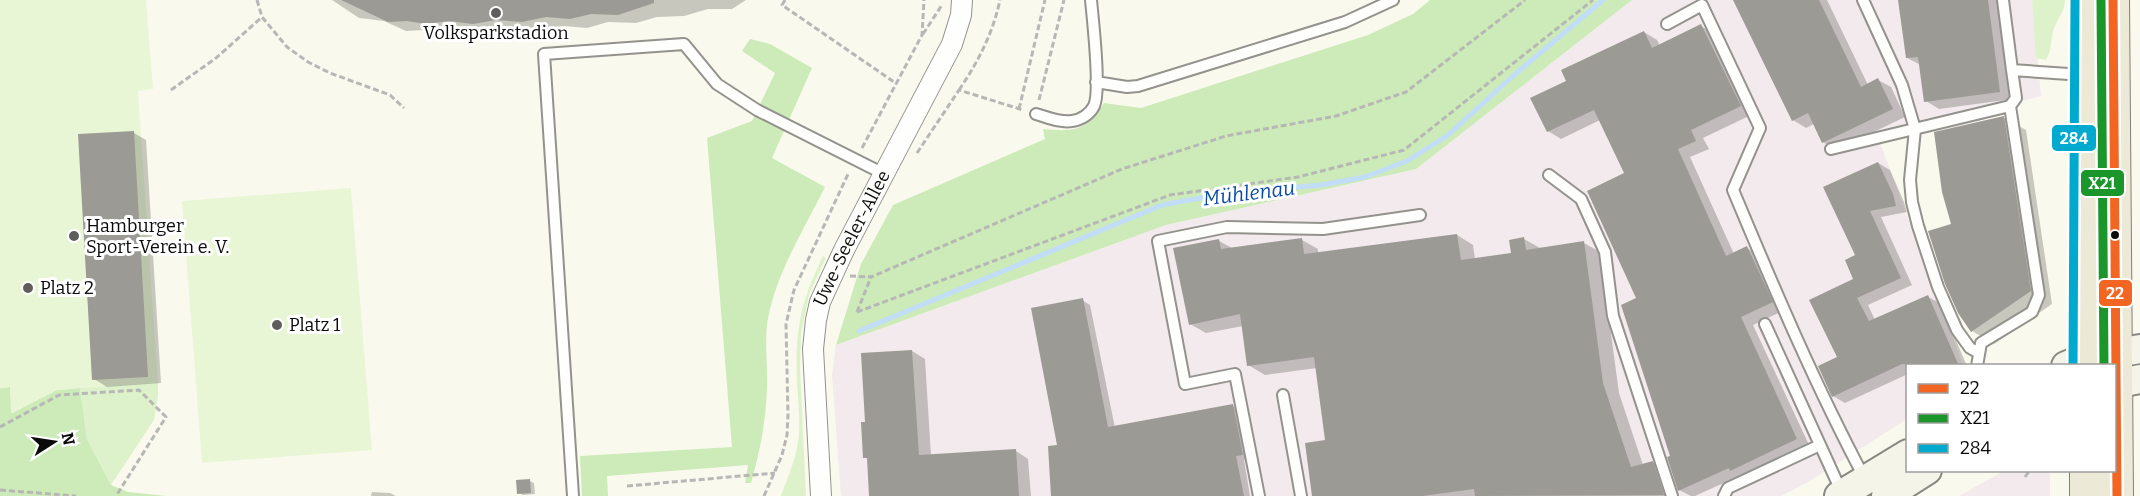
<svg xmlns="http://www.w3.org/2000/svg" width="2140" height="496" font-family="Bitter,serif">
<rect width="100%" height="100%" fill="#faf9ee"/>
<path fill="#f2eaec" d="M1632 0H2032L2041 96 1879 140 1963 365 1908 366 1907 419 1808 482 1781 496H841L832 375 836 345 1166 225 1416 169Z
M2050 471V496H1959L2002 472Z"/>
<path fill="#ddf2cb" d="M2032 0H2065C2064 15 2056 19 2053 32 2050 42 2052 50 2046 60L2036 58Z
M823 256 826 258 809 294 801 334 800 368 806 496H781C787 479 795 461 798 443 801 423 798 402 797 382 795 331 800 303 823 256Z
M158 382V396L154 420 111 485 87 439 80 388Z"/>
<path fill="#ccebb9" d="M1430 0H1632L1416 169 1166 225 836 345 861 264 893 205 1045 139 1043 129C1075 132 1086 131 1104 103L1141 108 1368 35 1413 14Z
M750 39 770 44 812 68 772 158 825 187C804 229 777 272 768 318 764 341 768 364 767 388 766 421 760 451 751 483H745L748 465 607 476 608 496H582L580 456 732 447 707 138 752 121 775 73 742 51Z
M10 387 12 413 57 390 80 388 87 439 111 485 128 492 167 496H0V388Z"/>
<path fill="#e9f6d6" d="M0 0H146L153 89 138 91 158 382 57 390 11 413 10 387 0 388Z
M351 188 372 450 202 463 182 201Z"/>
<path fill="#0003" d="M332 0H746L732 9H708L684 16 657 17 636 23 608 22 587 28 564 26 540 31 514 29 491 33 467 30 444 33 425 30 406 31 384 21 359 18Z
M1735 0H1827L1868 85 1878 80 1891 87 1905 117 1836 150 1823 142 1814 124 1806 128 1793 120Z
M1900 0H1999L2013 99 1939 109 1926 101 1921 65 1907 58Z
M1701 26 1714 34 1753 114 1703 138 1709 149 1690 157 1734 254 1747 248 1760 256 1785 310 1753 325 1810 447 1744 477 1741 475 1695 496H1691L1679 490 1638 299 1626 174 1600 120 1561 139 1548 131 1568 81 1644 32 1657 40 1660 46Z
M2004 118 2026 130 2052 304 1994 344 1972 331 1953 225Z
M134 133 146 140 161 383 107 387 94 379Z
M1878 163 1890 170 1904 202 1907 212 1881 217 1912 285 1868 305 1875 320 1928 297 1940 303 1967 366H1908V374L1845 403 1833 396 1855 279 1857 256Z
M1457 235 1473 245 1475 259 1513 254 1524 239 1540 248 1584 243 1600 252 1619 393 1643 465 1653 463 1669 472 1677 496H1313L1327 442 1317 368 1265 375 1248 365 1243 326 1206 333 1190 324 1219 241 1234 249 1302 240 1318 249V254Z
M1082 300 1090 305 1115 428 1233 406 1241 410 1251 459 1244 460 1250 496H1053L1059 446Z
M912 351 925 359 931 456 1016 451 1028 459 1031 496H871L868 459 864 457 866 423 862 354Z
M530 481 534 483 535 494 523 495 519 493Z
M372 492 390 493 396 496H371Z"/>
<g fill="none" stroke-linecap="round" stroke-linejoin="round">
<path stroke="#c1ddf8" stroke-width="5" d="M859 331 1162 205 1228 193 1321 185 1365 177 1407 161 1448 135 1514 75 1603 0"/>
</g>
<path fill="#9c9a94" d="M341 0H654V3L618 15 591 14 570 19 546 17 522 22 496 20 473 24 449 21 426 24 407 21 388 22Z
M1733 0H1819L1861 87 1878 78 1893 109 1822 143 1808 113 1792 121Z
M1898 0H1988L2000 92 1924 102 1918 57 1906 58Z
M1701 24 1741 106 1691 130 1696 141 1678 149 1726 256 1747 246 1773 302 1741 317 1797 439 1730 471 1729 468 1678 491 1667 457 1670 456 1621 305 1636 298 1587 191 1624 173 1594 110 1547 132 1530 98 1566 81 1561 70 1644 31 1652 48Z
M2004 116 2031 291 1971 332 1958 313 1945 284 1928 231 1951 224 1942 192 1934 132Z
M134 131 148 377 92 380 78 134Z
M1878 162 1893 194 1896 206 1870 211 1901 278 1857 298 1869 321 1928 295 1959 366 1902 364 1832 397 1818 366 1837 357 1809 300 1853 279 1845 260 1855 255 1823 187Z
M1457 234 1461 260 1511 253 1509 240 1524 237 1526 250 1584 241 1603 383 1631 467 1653 461 1664 495 1475 496 1474 489 1422 496H1312L1305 443 1325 440 1314 357 1247 366 1240 314 1189 325 1173 248 1219 239 1221 249 1302 238 1304 254Z
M1083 298 1108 427 1233 404 1243 455 1236 456 1244 496H1051L1048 446 1057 445 1031 308Z
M912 350 919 455 1016 449 1019 496H869L867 458H863L861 422H865L861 353Z
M530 479 531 493 517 494 516 480Z"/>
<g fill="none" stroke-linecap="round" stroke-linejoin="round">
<defs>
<path id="lane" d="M1863 0 1902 85 1915 129 1910 180 1912 202 1918 226 1938 287 1957 330 1970 348 1979 353
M2003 0 2012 70 2083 75
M1667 24 1702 5 1760 128 1733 190C1774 288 1815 385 1865 479
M1096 82 1127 87 1138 86 1345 22 1393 0
M1036 114C1047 117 1060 123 1072 121 1081 120 1090 114 1094 106 1101 91 1093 21 1091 0
M1831 149 2010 106 2016 98 2012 70
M1549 175 1581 199 1605 252 1613 316 1672 496
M1765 324 1842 493
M1977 366 1981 343 2032 312 2039 295 2010 106
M1283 395 1301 496
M573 496 544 54 684 44 717 84 757 110 884 174
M1259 496 1235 374 1185 384 1158 241 1227 227 1323 229 1420 215
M1724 496 1728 488 1820 445"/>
<g id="street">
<path id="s1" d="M821 496 813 349 816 320 820 302 844 250 952 44 961 15 962 0"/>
</g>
<path id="secondary" d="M2066 366 2085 358 2140 349
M2114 384 2140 379
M1839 496 1908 454
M1886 496 1927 470"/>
<path id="primary" d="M2113 0 2117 496
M2085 366 2087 0
M2086 496V470"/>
</defs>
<use href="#lane" stroke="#93928d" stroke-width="14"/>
<use href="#street" stroke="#93928d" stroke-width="22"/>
<use href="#secondary" stroke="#898984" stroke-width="32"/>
<use href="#primary" stroke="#807f7a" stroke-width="34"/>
<path stroke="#b7b7b5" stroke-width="3" stroke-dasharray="6 3" stroke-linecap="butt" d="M257 0 262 17 287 47 308 62 330 73 390 95 404 108
M785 0 782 5 897 84
M923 34 942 5
M171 90 216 58 261 18
M959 90C978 62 993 33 1000 0
M1039 100 1064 0
M1019 109 1045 0
M862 148 922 35 924 0
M917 153 959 90 1023 110
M850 276 871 277 1122 169 1226 136 1336 116 1406 92 1525 0
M857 312 1170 195 1298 177 1404 150 1593 0
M857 312 871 277
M0 427 59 395 139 390 166 417 116 496
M2025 477 2030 470
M627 486 775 473
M0 490 76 496
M764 496 782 455 787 435 788 415 786 324 794 290 849 172"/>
<use href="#lane" stroke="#fefefc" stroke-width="10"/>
<use href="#street" stroke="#fefefc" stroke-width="20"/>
<use href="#secondary" stroke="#f4f4e8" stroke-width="28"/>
<use href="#primary" stroke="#ecead6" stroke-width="32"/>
<defs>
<path id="bus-1" d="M2113 0 2117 496"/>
<path id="bus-2" d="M2101 0 2104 366"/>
<path id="bus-3" d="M2073 366 2075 0"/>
</defs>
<use href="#bus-1" stroke="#fff" stroke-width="14"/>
<use href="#bus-2" stroke="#fff" stroke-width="14"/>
<use href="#bus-3" stroke="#fff" stroke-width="14"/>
<use href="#bus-1" stroke="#f26522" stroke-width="9"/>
<use href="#bus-2" stroke="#1a962b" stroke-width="9"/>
<use href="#bus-3" stroke="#00a9ce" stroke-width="9"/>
</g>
<g fill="#5f5e5a" stroke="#fff" stroke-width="2">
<circle cx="496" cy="13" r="6"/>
<circle cx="74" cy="236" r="6"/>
<circle cx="28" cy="288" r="6"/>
<circle cx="277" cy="325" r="6"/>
</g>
<circle fill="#0b0b0b" stroke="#fff" stroke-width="2" cx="2115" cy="235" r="5"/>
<g text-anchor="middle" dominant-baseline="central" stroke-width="6" stroke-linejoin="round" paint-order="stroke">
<g font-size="18" fill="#0b0b0b" stroke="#fff" text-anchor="start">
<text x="496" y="33" text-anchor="middle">Volksparkstadion</text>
<text x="86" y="226">Hamburger<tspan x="86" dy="21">Sport-Verein e. V.</tspan></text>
<text x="40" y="288">Platz 2</text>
<text x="289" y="325">Platz 1</text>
</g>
<g font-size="18" fill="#0b0b0b" stroke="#fff">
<text stroke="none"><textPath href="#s1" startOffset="266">Uwe-Seeler-Allee</textPath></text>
</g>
<g font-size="20" font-style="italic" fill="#094ca7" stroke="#fff">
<text transform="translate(1249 193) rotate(-7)">Mühlenau</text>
</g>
</g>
<g stroke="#fff" stroke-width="2">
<rect x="2051" y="124" width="46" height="28" rx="6" fill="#00a9ce"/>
<rect x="2080" y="169" width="45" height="28" rx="6" fill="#1a962b"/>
<rect x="2098" y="279" width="35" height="28" rx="6" fill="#f26522"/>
</g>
<g font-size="16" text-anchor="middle" font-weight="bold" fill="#fff">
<text x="2074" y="144">284</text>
<text x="2102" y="189">X21</text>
<text x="2115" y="299">22</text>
</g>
<rect x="1906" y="364" width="210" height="108" fill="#ffffff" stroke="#9d9d9d" stroke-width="1.5"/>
<rect x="1918" y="384" width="30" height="9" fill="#f26522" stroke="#9d9d9d" stroke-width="1.5"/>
<text x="1960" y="394" font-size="18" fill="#0b0b0b">22</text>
<rect x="1918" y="414" width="30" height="9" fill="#1a962b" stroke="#9d9d9d" stroke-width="1.5"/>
<text x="1960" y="424" font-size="18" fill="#0b0b0b">X21</text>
<rect x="1918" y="444" width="30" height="9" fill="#00a9ce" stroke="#9d9d9d" stroke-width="1.5"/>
<text x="1960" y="454" font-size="18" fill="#0b0b0b">284</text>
<g transform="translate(54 442) rotate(78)" stroke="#ffffff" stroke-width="4.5" paint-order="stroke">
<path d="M0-4.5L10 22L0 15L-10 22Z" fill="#0b0b0b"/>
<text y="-9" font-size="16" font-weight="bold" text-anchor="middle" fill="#0b0b0b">N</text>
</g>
</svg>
